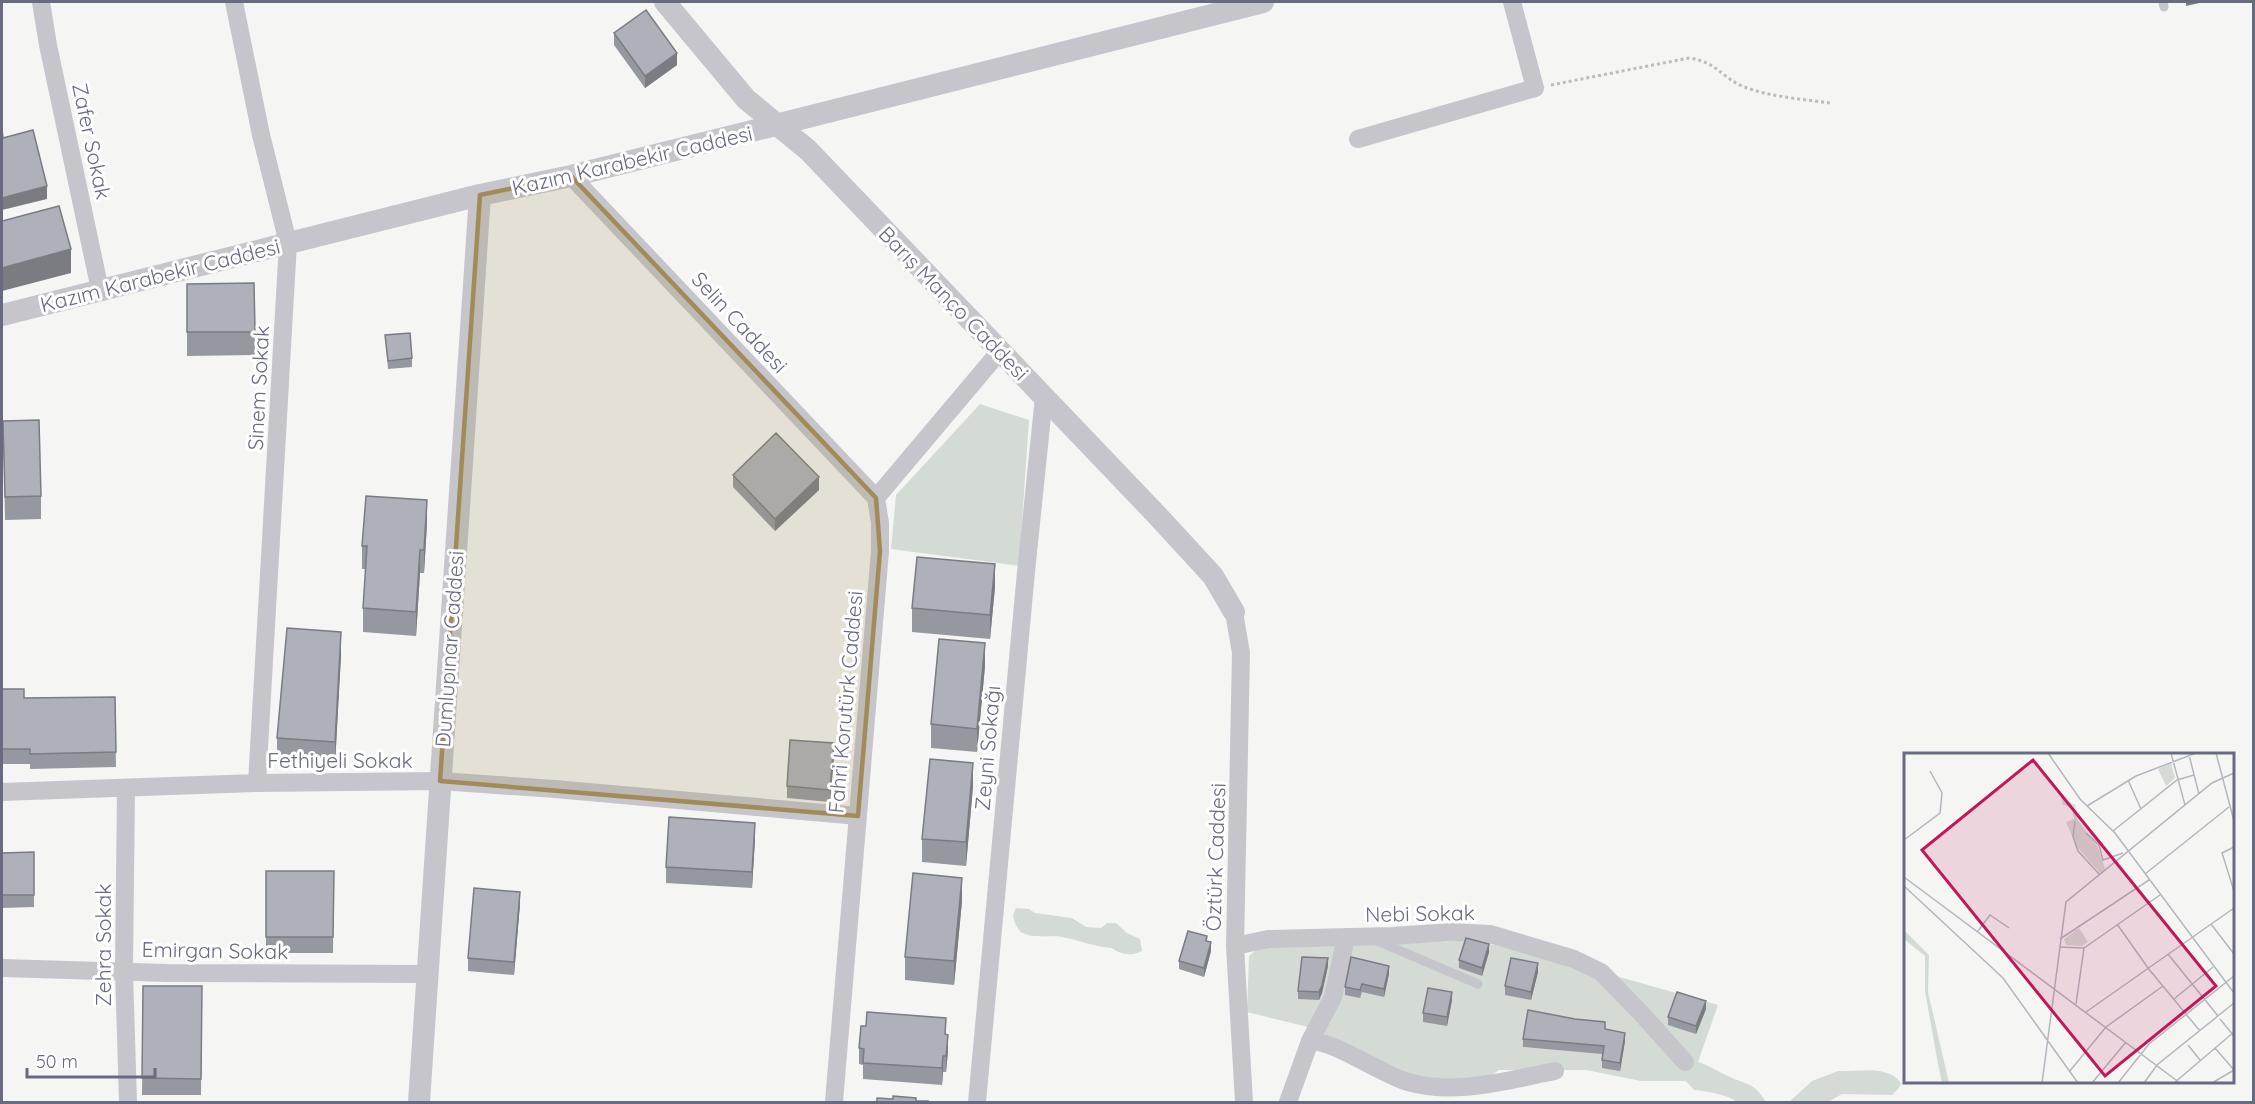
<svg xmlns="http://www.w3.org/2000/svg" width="2255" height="1104" font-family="Quicksand,sans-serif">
<rect width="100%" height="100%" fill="#f5f6f4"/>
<path fill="#d3dbd4" d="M980 404 1029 420 1019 566 891 549 896 495Z
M1016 908 1029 909 1035 913 1072 918 1086 927 1101 928 1107 923H1116L1127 933 1140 939 1142 951C1133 956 1120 955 1112 948 1094 947 1079 940 1062 937 1050 935 1031 939 1021 932 1016 928 1014 921 1013 915Z
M1458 941 1514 947 1718 1005 1698 1062C1709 1065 1718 1072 1728 1076 1748 1086 1753 1081 1766 1102H1737C1729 1095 1706 1091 1694 1090L1686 1081H1641L1586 1070H1499L1492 1075 1473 1081 1413 1076 1329 1042 1323 1034 1324 1031 1247 1012 1249 956 1260 947 1356 946Z
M1838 1071C1858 1072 1887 1064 1901 1083L1899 1088 1892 1095 1842 1094 1828 1102H1789L1812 1081Z"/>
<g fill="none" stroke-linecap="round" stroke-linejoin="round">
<path stroke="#bcbcc0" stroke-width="3" stroke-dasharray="3 3" stroke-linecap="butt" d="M1551 85 1689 58C1717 62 1720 76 1742 86 1769 97 1802 99 1830 103"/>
<path stroke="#c5c5cb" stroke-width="9" d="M2163 2 2164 7
M1375 940 1478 984"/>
<path stroke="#c5c5cb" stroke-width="18" d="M41 2 48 45 100 290
M234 2 261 135 288 243 257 783
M1358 139 1535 88 1512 2
M571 176 876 498
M1234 612 1241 653 1235 946 1244 1102
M126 788 124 971 128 1102
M2 792 257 783 440 781 555 789 858 816
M1235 946 1268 939 1392 936 1452 932 1490 934 1574 959 1601 972 1640 1012 1685 1062
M2 968 167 973 428 974
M1310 1041 1333 997 1346 937
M834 1102 880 551V523L876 498 1000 351
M977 1102 1026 572 1044 397
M1288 1102 1310 1041C1333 1040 1383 1075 1408 1082 1456 1096 1508 1080 1555 1071"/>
<path stroke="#c5c5cb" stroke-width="22" d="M665 2 746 99 808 150 1154 512 1213 576 1234 612
M2 315 480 195 571 176 776 125 1263 2
M419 1102 480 195"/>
</g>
<path fill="#9698a0" d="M614 33 677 65 645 88 614 45Z
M254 283 255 355 187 356V284Z
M385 335 412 358V367L388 369Z
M3 421 41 496V519L5 520Z
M733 475 819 490 775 531 733 487Z
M427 523 424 573H420L416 636 363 632V608L366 569H362V546Z
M995 587 990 639 912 632V608Z
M341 655 335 765 277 762V738Z
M985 666 977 752 931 748V724Z
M2 689 24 698 115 697 116 767 30 769V764H2Z
M834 756 830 802 787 798V786Z
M973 786 966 866 922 862V839Z
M755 839 752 888 666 883V867Z
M34 852V907L2 908V853Z
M266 871H334L333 953H266Z
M962 901 954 985 905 980V957Z
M520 904 514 975 468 971V958Z
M1207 941 1211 951 1204 977 1179 969V961Z
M1489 952 1482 976 1459 968V960Z
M1328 966 1322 993 1319 1000 1298 999V991Z
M1538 972 1531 1000 1505 995V986Z
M1389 974 1384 997 1362 992 1360 998 1345 995V987Z
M143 986H202L201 1095H142Z
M1452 1000 1447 1026 1423 1022V1013Z
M1706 1009 1696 1034 1668 1025V1017Z
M1605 1030 1625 1041 1620 1071 1602 1068V1054L1523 1047V1039Z
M946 1035 948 1051 946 1072H943L942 1085 863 1079V1065L859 1064V1048Z"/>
<path fill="#7a7c82" d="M2186 2H2204L2186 6Z
M677 53V65L645 88V76Z
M47 186V199L2 210V198Z
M71 249V273L2 291V268Z
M819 477V490L775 531V519Z
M427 500V523L424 573V550Z
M420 550V573L416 636V612Z
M995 564V587L990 639V615Z
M341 632V655L335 765V742Z
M985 643V666L977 752V729Z
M834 743V756L830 802V790Z
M973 763V786L966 866V842Z
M755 823V839L752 888V872Z
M962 878V901L954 985V961Z
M520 892V904L514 975V962Z
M1211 942V951L1204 977V968Z
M1489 944V952L1482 976V968Z
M1328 958V966L1322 993 1319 1000V992Z
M1538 963V972L1531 1000V992Z
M1389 966V974L1384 997V989Z
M1452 992V1000L1447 1026V1017Z
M1706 1001V1009L1696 1034V1026Z
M1625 1033V1041L1620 1071V1063Z
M948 1035V1051L946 1072V1056Z
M943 1056V1072L942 1085V1068Z"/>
<path fill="#afb1ba" stroke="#7a7c82" stroke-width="1.5" d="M646 10 677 53 645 76 614 33Z
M2 129 3 138 33 130 47 186 2 198Z
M59 206 71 249 2 268V221Z
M254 283 255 332H187V284Z
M410 333 412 358 388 361 385 335Z
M39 420 41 496 5 497 3 421Z
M776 433 819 477 775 519 733 475Z
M366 496 427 500 424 550H420L416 612 363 608 367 546H362Z
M917 557 995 564 990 615 912 608Z
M287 628 341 632 335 742 277 738Z
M939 639 985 643 977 729 931 724Z
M2 689H24V698L115 697 116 752 30 754V749H2Z
M790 740 834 743 830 790 787 786Z
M930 759 973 763 966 842 922 839Z
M669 817 755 823 752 872 666 867Z
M34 852V895H2V853Z
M266 871H334L333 937H266Z
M913 873 962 878 954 961 905 957Z
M474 888 520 892 514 962 468 958Z
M1188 931 1207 936 1206 941 1211 942 1204 968 1179 961Z
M1466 938 1489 944 1482 968 1459 960Z
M1302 957 1328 958 1322 985 1319 992 1298 991Z
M1351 957 1389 966 1384 989 1362 984 1360 990 1345 987Z
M1511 958 1538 963 1531 992 1505 986Z
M143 986H202L201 1079 142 1078Z
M1428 988 1452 992 1447 1017 1423 1013Z
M1677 992 1706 1001 1696 1026 1668 1017Z
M1528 1010 1575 1019 1605 1022V1029L1625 1033 1620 1063 1602 1060 1604 1046 1523 1039Z
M867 1012 946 1018 945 1034 948 1035 946 1056H943L942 1068 863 1063 864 1049 859 1048 861 1026H866Z
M893 1096 916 1098V1101H928V1102H877V1098L893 1099Z"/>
<path fill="#a28b59" fill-opacity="0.2" stroke="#a28b59" stroke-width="4.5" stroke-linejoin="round" d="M571 176 876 498 880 551 858 816 440 781 480 195Z"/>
<g text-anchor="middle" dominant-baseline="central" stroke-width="6" stroke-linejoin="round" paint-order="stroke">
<g font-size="21" fill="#686a82" stroke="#fff">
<text transform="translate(92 141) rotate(78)">Zafer Sokak</text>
<text transform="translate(632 160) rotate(-13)">Kazım Karabekir Caddesi</text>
<text transform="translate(160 275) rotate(-14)">Kazım Karabekir Caddesi</text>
<text transform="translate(954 303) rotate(46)">Barış Manço Caddesi</text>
<text transform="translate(740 322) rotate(47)">Selin Caddesi</text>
<text transform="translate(258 388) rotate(-87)">Sinem Sokak</text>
<text transform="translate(449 649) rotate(-86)">Dumlupınar Caddesi</text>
<text transform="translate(845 702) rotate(-85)">Fahri Korutürk Caddesi</text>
<text transform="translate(987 748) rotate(-85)">Zeyni Sokağı</text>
<text x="340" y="760">Fethiyeli Sokak</text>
<text transform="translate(1215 857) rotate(-88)">Öztürk Caddesi</text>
<text transform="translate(1420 913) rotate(-1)">Nebi Sokak</text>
<text transform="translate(103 945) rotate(-90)">Zehra Sokak</text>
<text transform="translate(215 950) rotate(1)">Emirgan Sokak</text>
</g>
</g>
<g transform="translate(1904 753)">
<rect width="330" height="330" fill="#f5f6f4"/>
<path d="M267 10 271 25 262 33 254 16ZM157 44 171 52 173 66 194 94 201 116 196 120 173 94 162 69 170 66 168 55 159 52ZM175 175 184 189 178 193 162 192 160 186ZM0 177 25 202 24 239 45 330H38L34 311 21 238V203L0 186Z" fill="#d3dbd4"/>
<path fill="none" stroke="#b4b6bf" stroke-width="1.5" d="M144 0 176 46 211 80 330 240M267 0 281 52M312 0 330 68M285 2 295 41M224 27 237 56M183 53 232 23 292 0M171 68 169 84 174 98 196 122M209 78 273 27 290 22M182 80 195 92 199 107 219 100M0 87 36 60 38 40 26 18M330 94 318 100 330 138M241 121 325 54M0 124 276 330M0 133 99 225 174 330M213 171 244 215 296 278M307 171 330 201M74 178 86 162 105 175M156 186 245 127M155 194 180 195 256 142M264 201 314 263M270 246 309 214M172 251 180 195M182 259 330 155M316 266 330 283M284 292 296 307M311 295 330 317M165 319 202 274 259 233M138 330 162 149 308 30 330 20M188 330 222 289M214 330 245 291 330 223M240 330 253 312 330 250M270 330 330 279M308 330 330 317"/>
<path fill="#c2185b" fill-opacity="0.15" stroke="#c2185b" stroke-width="3" d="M129 7 312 233 201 323 18 97Z"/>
<rect width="330" height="330" fill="none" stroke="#686a82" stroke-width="3"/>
</g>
<rect width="2255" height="1104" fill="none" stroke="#686a82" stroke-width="6"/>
<path d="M27 1068v9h128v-9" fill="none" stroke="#686a82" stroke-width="3"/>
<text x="36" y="1068" font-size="18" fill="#686a82" stroke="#ffffff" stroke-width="4.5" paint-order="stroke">50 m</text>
</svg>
